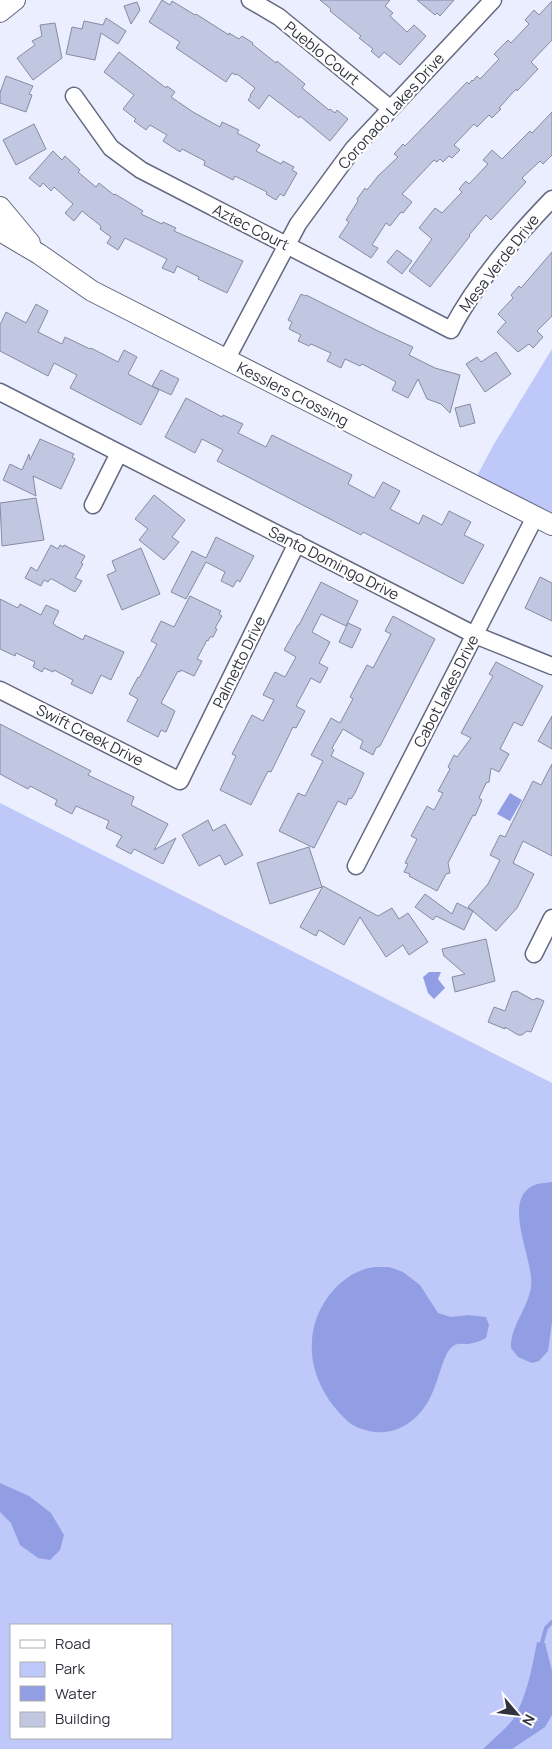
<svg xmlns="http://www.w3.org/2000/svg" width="552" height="1749" font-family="Manrope,sans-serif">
<rect width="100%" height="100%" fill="#eaeefe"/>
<path fill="#bec8f9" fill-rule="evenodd" d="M552 349V513L477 476 494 444Z
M0 803 552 1083V1749H0ZM11 1625H171V1738H11Z"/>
<path fill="#929ee3" d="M510 793 522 800 510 821 497 814Z
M429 972H441L438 979 445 988 434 999 428 993 423 977Z
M552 1182V1322L548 1351 539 1361 532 1363 518 1357 511 1348C510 1327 528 1308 531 1287 535 1260 498 1197 537 1184 541 1183 547 1183 552 1182Z
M375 1267H389L403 1272 420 1285 438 1313 451 1317 468 1315 486 1317 489 1325 486 1338C481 1341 475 1343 468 1344 461 1344 457 1342 451 1348 444 1354 439 1377 435 1386 424 1419 395 1442 359 1428 350 1425 342 1416 336 1409 321 1391 310 1366 312 1342 313 1308 340 1271 375 1267Z
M0 1483 29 1496 51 1513 64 1535 60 1550 50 1560 38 1558 20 1545 11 1523 0 1512Z
M537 1642 545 1643 552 1671V1715L545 1727 512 1749H483C493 1739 506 1729 514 1718 527 1695 532 1668 537 1642Z"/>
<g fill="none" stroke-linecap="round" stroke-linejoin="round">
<path stroke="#929ee3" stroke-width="4" d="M541 1646 546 1628 552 1622"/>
</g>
<path fill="#c1c7e1" stroke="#868ba4" d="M162 0 170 5 172 1 195 15 196 14 229 35V33L239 39 242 36 253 43 252 44 276 63 277 61 305 84 302 88 329 110 330 109 335 113 337 110 348 119 330 141 300 116 299 118 269 95 259 109 248 100 251 96 250 95 255 88 237 74 236 75 232 73 226 82 176 48 180 42 149 22Z
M320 0H390L385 6 393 13 390 16 407 32 414 25 426 36 400 65 384 52 379 58 371 51 373 49 359 38 361 36 330 11 331 9Z
M417 0H454L440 16 437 13 435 15Z
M552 1V40L531 62 538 69 517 91 516 89 499 108 501 109 492 118 489 115 477 127 474 124 454 145 460 150 452 158 449 156 443 162 440 159 437 162 434 160 402 194 412 202 403 213 401 212 390 226 386 223 372 245 378 248 371 258 339 237 349 222 346 220 358 201 357 199 365 188 367 190 378 176 398 157 394 154 403 144 405 146 467 82 469 84 472 80 473 81 477 76 480 79 499 59 494 54 508 40 511 43 529 24 525 20 534 10 539 15Z
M137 2 140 10 131 24 124 6Z
M106 18 126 31 118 44 101 33 95 60 66 54 72 27 82 29 84 21 103 25Z
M55 23 62 58 33 80 17 58 35 45 32 41 42 36 40 25Z
M119 52 166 88 167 86 175 92 171 97 193 112 220 127 222 122 239 130 237 133 260 145 256 151 281 164 283 161 294 167 292 170 297 173 284 196 280 194 276 200 266 194 267 192 235 176 233 180 204 165 205 161 182 149 180 152 163 141 167 135 150 125 146 130 134 121 136 119 123 109 134 95 104 72Z
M6 76 33 86 29 94 32 95 26 112 0 103V93Z
M552 112V155L543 164 540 161 522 178 526 182 491 220 486 215 469 235 470 236 430 287 409 271 432 239 419 228 435 208 442 213 462 192 459 189 466 181 469 184 488 164 483 160 492 150 502 159 530 131 532 133Z
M34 124 46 149 16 165 3 140Z
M53 151 62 160 65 156 80 170 78 172 96 187 99 183 114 195 115 194 143 211 141 214 162 224 163 222 176 228 174 231 243 261 227 293 198 279 199 277 177 266 174 273 162 268 167 259 125 238 118 250 107 243 111 237 100 229 101 226 82 211 74 221 65 213 73 204 54 187 51 191 43 183 40 187 29 178Z
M397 250 412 261 402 274 387 262Z
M552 252V316L537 331 543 337 533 348 529 344 518 352 497 332 506 322 498 314 513 298 511 295 519 286 521 288Z
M301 294 305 296 306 295 378 331 413 347 409 355 435 368 460 375 450 413 441 404 427 399 418 379 408 398 392 390 396 382 389 378 362 364 360 366 345 359 341 368 327 361 331 353 311 344 309 346 298 341 301 335 289 329 292 322 288 320Z
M36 304 48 311 38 332 62 344 65 337 90 349 91 348 118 362 124 350 137 357 128 374 159 390 141 425 70 388 77 375 54 363 48 376 0 351V325L6 312 26 323Z
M496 352 511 374 485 392 466 364 477 357 481 362Z
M161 370 179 379 171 395 152 386Z
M186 398 222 417 223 415 243 424 238 433 266 447 272 435 352 475 348 484 374 498 383 482 400 491 390 509 419 524 423 515 442 525 449 511 471 522 464 535 484 545 463 584 363 532 361 535 217 461 223 450 202 439 195 453 165 437Z
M470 404 475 423 460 427 455 408Z
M40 439 74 454 72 457 75 459 61 489 33 476 36 496 3 480 10 464 22 470 29 454 30 460Z
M154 495 185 520 172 537 179 542 164 560 139 540 148 529 135 519Z
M36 498 44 540 2 546 0 503Z
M216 537 254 556 240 582 237 580 233 587 221 581 225 572 206 562 186 599 171 592 192 551 206 558Z
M51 545 58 549 60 545 63 547 64 545 85 556 81 563 83 564 75 578 82 581 75 592 52 579H50L48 582 44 580 41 586 25 578 31 567 37 571Z
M141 548 160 594 122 610 107 575 116 571 112 561Z
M540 577 552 583V621L525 608Z
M321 582 358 601 346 626 321 614 312 632 330 642 319 663 328 668 320 683 311 678 296 706 305 711 296 728 293 727 271 772 268 771 251 805 220 790 236 756 232 754 252 715 263 721 274 700 263 695 275 672 285 677 296 657 284 650 298 625H299Z
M190 596 221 611 219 614 222 616 215 628 217 629 213 637H210L208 641 207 640 197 659 202 661 194 676 181 670 180 672 178 671 161 703 175 711 166 732 161 730 158 737 127 721 138 699 129 694 138 677 139 678 157 644 151 641 161 621 174 627Z
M0 599 18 608 20 604 41 615 46 605 59 611 53 623 56 626 83 640 85 635 124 652 111 680 101 675 92 694 71 684 73 680 54 670 53 672 44 668 42 672 33 667 35 662 16 653 15 656 0 649Z
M393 616 435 639 380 746 376 748 373 755 360 748 363 741 343 729 332 748 334 750 331 756 364 773 355 793 351 799 349 798 346 805 338 801 314 848 279 831 298 793 305 796 323 761 311 755 331 718 340 723 353 699 350 697 367 665 373 668 391 634 385 631Z
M348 623 361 629 352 648 339 642Z
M496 662 543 686 522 726 514 722 500 749 509 754 499 772 491 768 489 782 486 783 479 798 482 800 475 816 473 815 448 863 450 873 446 874 437 891 409 876 410 874 404 872 408 864 405 863 417 839 411 836 427 806 434 810 443 793 438 791 450 769 448 767 454 755 457 757 471 738 461 733 493 676 489 674Z
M552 716V749L538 741Z
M0 724 91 771 88 775 134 797 131 805 168 824 154 850 176 838 163 864 134 849 131 854 116 846 122 836 106 828 109 821 76 806 72 814 55 805 57 800 30 786 28 789 0 774Z
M552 764V856L523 841 513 863 534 874 517 908 496 931 468 907 488 884 500 860 490 855 500 835 505 837 533 781 541 785Z
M208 820 213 831 225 824 243 855 225 865 220 855 199 866 182 835Z
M309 847 322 887 270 904 257 863Z
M323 886 378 916 392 908 399 919 408 913 428 942 409 955 403 945 386 957 360 917 344 945 319 930 316 936 300 927Z
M425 894 452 914 457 903 473 911 464 930 436 916 433 920 415 907Z
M486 939 495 981 455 992 452 977 465 974 444 956 442 949Z
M517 991 533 1000 537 998 544 1001 531 1032 527 1031 522 1035H518L505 1027V1029L488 1022 494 1007 505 1011 512 992Z"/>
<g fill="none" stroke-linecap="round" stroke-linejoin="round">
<defs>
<path id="minor" d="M250 0 279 17 391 109
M74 96 111 148 141 170 451 330C475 284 515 237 552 199
M226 360 298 224 353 149 493 0
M0 392 475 635 552 666
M93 505 119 453
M0 690 180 781 297 543
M356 866 535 517
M534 954 552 918"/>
<path id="tertiary" d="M0 12 15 0
M0 207 30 243
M0 231 39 254 92 291 552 525"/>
</defs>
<use href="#minor" stroke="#646880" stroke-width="19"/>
<use href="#tertiary" stroke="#646880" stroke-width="22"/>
<use href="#minor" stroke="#fff" stroke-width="16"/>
<use href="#tertiary" stroke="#fff" stroke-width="20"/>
</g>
<g text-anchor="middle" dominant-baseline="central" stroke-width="4.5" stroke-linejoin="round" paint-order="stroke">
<g font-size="15" fill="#30323d" stroke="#fff">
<text transform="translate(322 53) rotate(39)">Pueblo Court</text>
<text transform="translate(391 111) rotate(-48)">Coronado Lakes Drive</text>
<text transform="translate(251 227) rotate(27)">Aztec Court</text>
<text transform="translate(499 263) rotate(-52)">Mesa Verde Drive</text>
<text transform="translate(293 394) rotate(27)">Kesslers Crossing</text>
<text transform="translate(334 563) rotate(27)">Santo Domingo Drive</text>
<text transform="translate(239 662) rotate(-64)">Palmetto Drive</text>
<text transform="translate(446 691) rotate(-63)">Cabot Lakes Drive</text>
<text transform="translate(90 735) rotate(27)">Swift Creek Drive</text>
</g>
</g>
<rect x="10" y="1624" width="162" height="115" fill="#ffffff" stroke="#acadb1"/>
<rect x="20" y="1640" width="25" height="8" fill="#ffffff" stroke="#acadb1"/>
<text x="55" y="1649" font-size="15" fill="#30323d">Road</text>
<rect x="20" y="1662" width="25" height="15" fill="#bec8f9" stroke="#acadb1"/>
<text x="55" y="1674" font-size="15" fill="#30323d">Park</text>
<rect x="20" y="1686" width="25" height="15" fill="#929ee3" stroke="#acadb1"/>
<text x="55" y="1699" font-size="15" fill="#30323d">Water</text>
<rect x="20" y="1712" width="25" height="15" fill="#c1c7e1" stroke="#acadb1"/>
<text x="55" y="1724" font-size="15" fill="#30323d">Building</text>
<g transform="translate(517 1714) rotate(118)" stroke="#ffffff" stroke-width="4" paint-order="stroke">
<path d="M0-4L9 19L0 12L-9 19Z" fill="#30323d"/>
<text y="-8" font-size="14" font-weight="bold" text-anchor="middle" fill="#30323d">N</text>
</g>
</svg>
